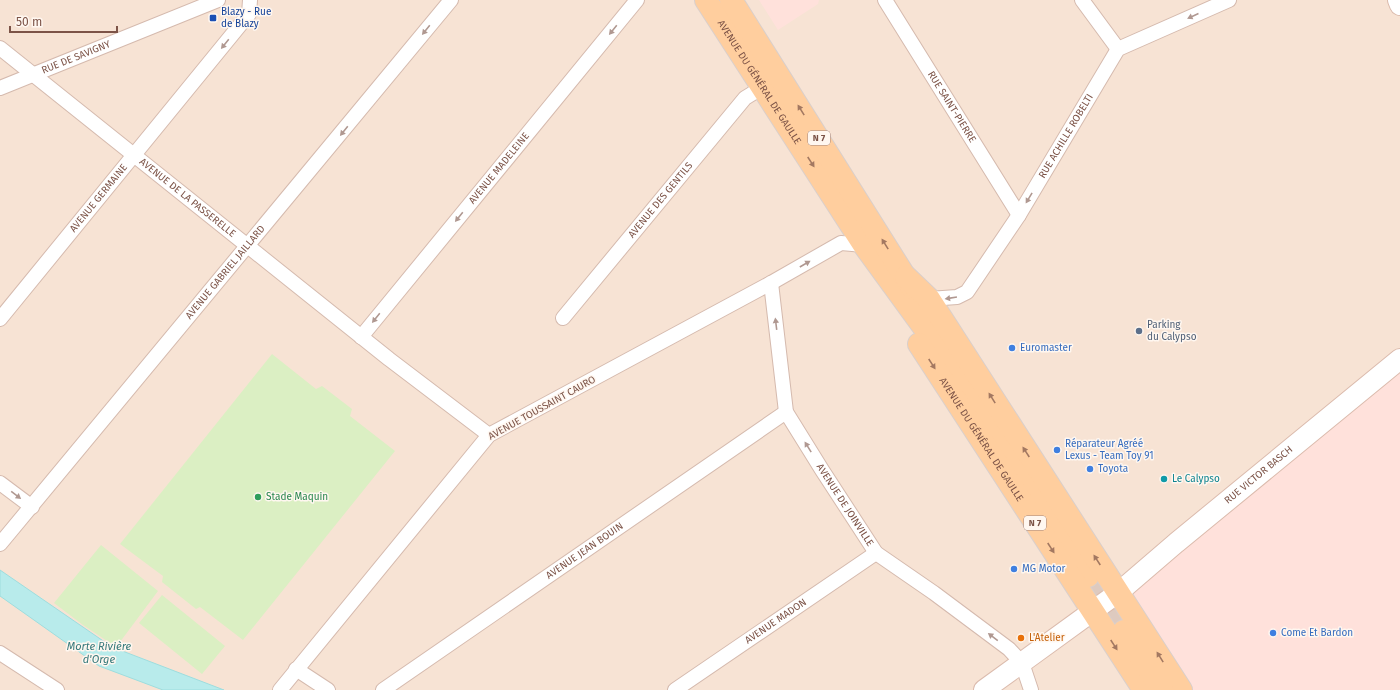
<svg xmlns="http://www.w3.org/2000/svg" width="1400" height="690" font-family="'Fira Sans',sans-serif">
<rect width="100%" height="100%" fill="#fff2e7"/>
<path fill="#f7e3d4" d="M0 0H1400V690H0Z"/>
<path fill="#ffe1db" d="M759 0H819L818 4 778 30Z
M1400 359V690H1181L1119 592Z"/>
<path fill="#dbefc3" d="M272 354 316 389 322 386 352 409 350 416 395 451 243 640 200 607 196 609 162 582 163 576 120 544Z
M101 545 158 591 120 642 113 645 83 625 54 603Z
M162 595 225 646 202 674 139 623Z"/>
<path fill="#b8ebeb" stroke="#9dddde" d="M0 570 112 647 224 690H163L99 666 0 596Z"/>
<g fill="none" stroke-linecap="round" stroke-linejoin="round">
<path stroke="#decabf" stroke-width="22" stroke-dasharray="22 11" stroke-linecap="butt" d="M1088 576 1124 631"/>
<defs>
<g id="minor">
<path id="s1" d="M885 0 1019 215"/>
<path d="M1082 0 1118 49"/>
<path id="s2" d="M0 48 389 359 489 435"/>
<path id="s3" d="M0 88 218 0"/>
<path id="s4" d="M771 283 786 412 822 470 876 553 934 593 1009 649 1022 663 1031 690"/>
<path id="s5" d="M929 299 957 297 967 292 1019 215 1118 49 1229 0"/>
<path id="s6" d="M563 318 745 98 763 87"/>
<path id="s7" d="M0 319 249 14 250 0"/>
<path id="s8" d="M361 337 637 0"/>
<path d="M0 483 32 507"/>
<path id="s9" d="M0 544 451 0"/>
<path d="M0 653 57 690"/>
<path d="M296 669 328 690"/>
<path d="M280 690 489 435 771 283 841 243 864 245"/>
<path id="s10" d="M383 690 786 412"/>
<path id="s11" d="M675 690 876 553"/>
</g>
<g id="secondary">
<path d="M1398 0 1400 5"/>
<path id="s12" d="M984 690 1119 592 1176 543 1400 359"/>
</g>
<g id="primary">
<path id="s13" d="M706 0 864 245 955 370 1088 576"/>
<path d="M731 0 912 288"/>
<path d="M906 277 929 299 1181 690"/>
<path id="s14" d="M919 344 1144 690"/>
<path d="M1124 631 1162 690"/>
</g>
</defs>
<use href="#minor" stroke="#d5baae" stroke-width="16"/>
<use href="#secondary" stroke="#dbbbad" stroke-width="22"/>
<use href="#primary" stroke="#dacfcb" stroke-width="24"/>
<use href="#minor" stroke="#fff" stroke-width="14"/>
<use href="#secondary" stroke="#fff" stroke-width="20"/>
<use href="#primary" stroke="#ffce9e" stroke-width="22"/>
</g>
<defs><path id="oneway-solid" d="M-6-.8H1V-3.2L6.5 0L1 3.2V.8H-6Z"/></defs>
<g fill="#b09891">
<use href="#oneway-solid" transform="translate(1193 16) rotate(156)"/>
<use href="#oneway-solid" transform="translate(426 30) rotate(129)"/>
<use href="#oneway-solid" transform="translate(613 30) rotate(129)"/>
<use href="#oneway-solid" transform="translate(225 44) rotate(129)"/>
<use href="#oneway-solid" transform="translate(344 131) rotate(129)"/>
<use href="#oneway-solid" transform="translate(1029 198) rotate(121)"/>
<use href="#oneway-solid" transform="translate(459 217) rotate(129)"/>
<use href="#oneway-solid" transform="translate(805 264) rotate(-30)"/>
<use href="#oneway-solid" transform="translate(951 298) rotate(171)"/>
<use href="#oneway-solid" transform="translate(376 318) rotate(129)"/>
<use href="#oneway-solid" transform="translate(776 324) rotate(-97)"/>
<use href="#oneway-solid" transform="translate(808 447) rotate(-122)"/>
<use href="#oneway-solid" transform="translate(16 495) rotate(37)"/>
<use href="#oneway-solid" transform="translate(993 637) rotate(-143)"/>
</g>
<g fill="#a37861">
<use href="#oneway-solid" transform="translate(801 110) rotate(-122)"/>
<use href="#oneway-solid" transform="translate(811 162) rotate(57)"/>
<use href="#oneway-solid" transform="translate(885 244) rotate(-122)"/>
<use href="#oneway-solid" transform="translate(932 364) rotate(57)"/>
<use href="#oneway-solid" transform="translate(992 398) rotate(-122)"/>
<use href="#oneway-solid" transform="translate(1026 452) rotate(-123)"/>
<use href="#oneway-solid" transform="translate(1051 548) rotate(57)"/>
<use href="#oneway-solid" transform="translate(1097 560) rotate(-123)"/>
<use href="#oneway-solid" transform="translate(1114 645) rotate(57)"/>
<use href="#oneway-solid" transform="translate(1160 657) rotate(-122)"/>
</g>
<rect fill="#1a4fb4" stroke="#fff7f0" stroke-width="1.5" x="209" y="14" width="8" height="8" rx="2"/>
<circle fill="#5c6f8a" stroke="#fff7f0" stroke-width="1.5" cx="1139" cy="331" r="4"/>
<g fill="#3f7fe0" stroke="#fff7f0" stroke-width="1.5">
<circle cx="1012" cy="348" r="4"/>
<circle cx="1057" cy="450" r="4"/>
<circle cx="1090" cy="469" r="4"/>
<circle cx="1014" cy="569" r="4"/>
<circle cx="1273" cy="633" r="4"/>
</g>
<circle fill="#0f9aa8" stroke="#fff7f0" stroke-width="1.5" cx="1164" cy="479" r="4"/>
<circle fill="#2e9e5b" stroke="#fff7f0" stroke-width="1.5" cx="258" cy="497" r="4"/>
<circle fill="#e8710a" stroke="#fff7f0" stroke-width="1.5" cx="1021" cy="638" r="4"/>
<g text-anchor="middle" dominant-baseline="central" stroke-width="3" stroke-linejoin="round" paint-order="stroke">
<g fill="#fff7f0" stroke="#a3847a" stroke-width="1">
<rect x="808" y="131" width="22" height="14" rx="3"/>
<rect x="1024" y="516" width="22" height="14" rx="3"/>
</g>
<g font-size="9" font-weight="bold" fill="#7c5347">
<text x="819" y="138">N 7</text>
<text x="1035" y="523">N 7</text>
</g>
<g font-size="10" fill="#164399" stroke="#fff7f0" text-anchor="start">
<text x="221" y="12">Blazy - Rue<tspan x="221" dy="12">de Blazy</tspan></text>
</g>
<g font-size="10" fill="#7c5347" stroke="#fff7f0">
<text stroke="none"><textPath href="#s3" startOffset="82">RUE DE SAVIGNY</textPath></text>
<text stroke="none"><textPath href="#s13" startOffset="98">AVENUE DU GÉNÉRAL DE GAULLE</textPath></text>
<text stroke="none"><textPath href="#s1" startOffset="126">RUE SAINT-PIERRE</textPath></text>
<text stroke="none"><textPath href="#s5" startOffset="224">RUE ACHILLE ROBELTI</textPath></text>
<text stroke="none"><textPath href="#s8" startOffset="218">AVENUE MADELEINE</textPath></text>
<text stroke="none"><textPath href="#s2" startOffset="240">AVENUE DE LA PASSERELLE</textPath></text>
<text stroke="none"><textPath href="#s7" startOffset="156">AVENUE GERMAINE</textPath></text>
<text stroke="none"><textPath href="#s6" startOffset="153">AVENUE DES GENTILS</textPath></text>
<text stroke="none"><textPath href="#s9" startOffset="353">AVENUE GABRIEL JAILLARD</textPath></text>
<text transform="translate(542 408) rotate(-29)">AVENUE TOUSSAINT CAURO</text>
<text stroke="none"><textPath href="#s14" startOffset="114">AVENUE DU GÉNÉRAL DE GAULLE</textPath></text>
<text stroke="none"><textPath href="#s12" startOffset="349">RUE VICTOR BASCH</textPath></text>
<text stroke="none"><textPath href="#s4" startOffset="240">AVENUE DE JOINVILLE</textPath></text>
<text stroke="none"><textPath href="#s10" startOffset="245">AVENUE JEAN BOUIN</textPath></text>
<text stroke="none"><textPath href="#s11" startOffset="122">AVENUE MADON</textPath></text>
</g>
<g font-size="10" fill="#4e5e75" stroke="#fff7f0" text-anchor="start">
<text x="1147" y="325">Parking<tspan x="1147" dy="12">du Calypso</tspan></text>
</g>
<g font-size="10" fill="#366cbe" stroke="#fff7f0" text-anchor="start">
<text x="1020" y="348">Euromaster</text>
<text x="1065" y="444">Réparateur Agréé<tspan x="1065" dy="12">Lexus - Team Toy 91</tspan></text>
<text x="1098" y="469">Toyota</text>
<text x="1022" y="569">MG Motor</text>
<text x="1281" y="633">Come Et Bardon</text>
</g>
<g font-size="10" fill="#0d838f" stroke="#fff7f0" text-anchor="start">
<text x="1172" y="479">Le Calypso</text>
</g>
<g font-size="10" fill="#27864d" stroke="#fff7f0" text-anchor="start">
<text x="266" y="497">Stade Maquin</text>
</g>
<g font-size="10" fill="#c56008" stroke="#fff7f0" text-anchor="start">
<text x="1029" y="638">L'Atelier</text>
</g>
<g font-size="11" font-style="italic" fill="#36797b" stroke="#fff7f0">
<text x="99" y="646">Morte Rivière<tspan x="99" dy="13">d'Orge</tspan></text>
</g>
</g>
<path d="M10 26v6h107v-6" fill="none" stroke="#7c5347" stroke-width="2"/>
<text x="16" y="26" font-size="12" fill="#7c5347" stroke="#fff7f0" stroke-width="3" paint-order="stroke">50 m</text>
</svg>
